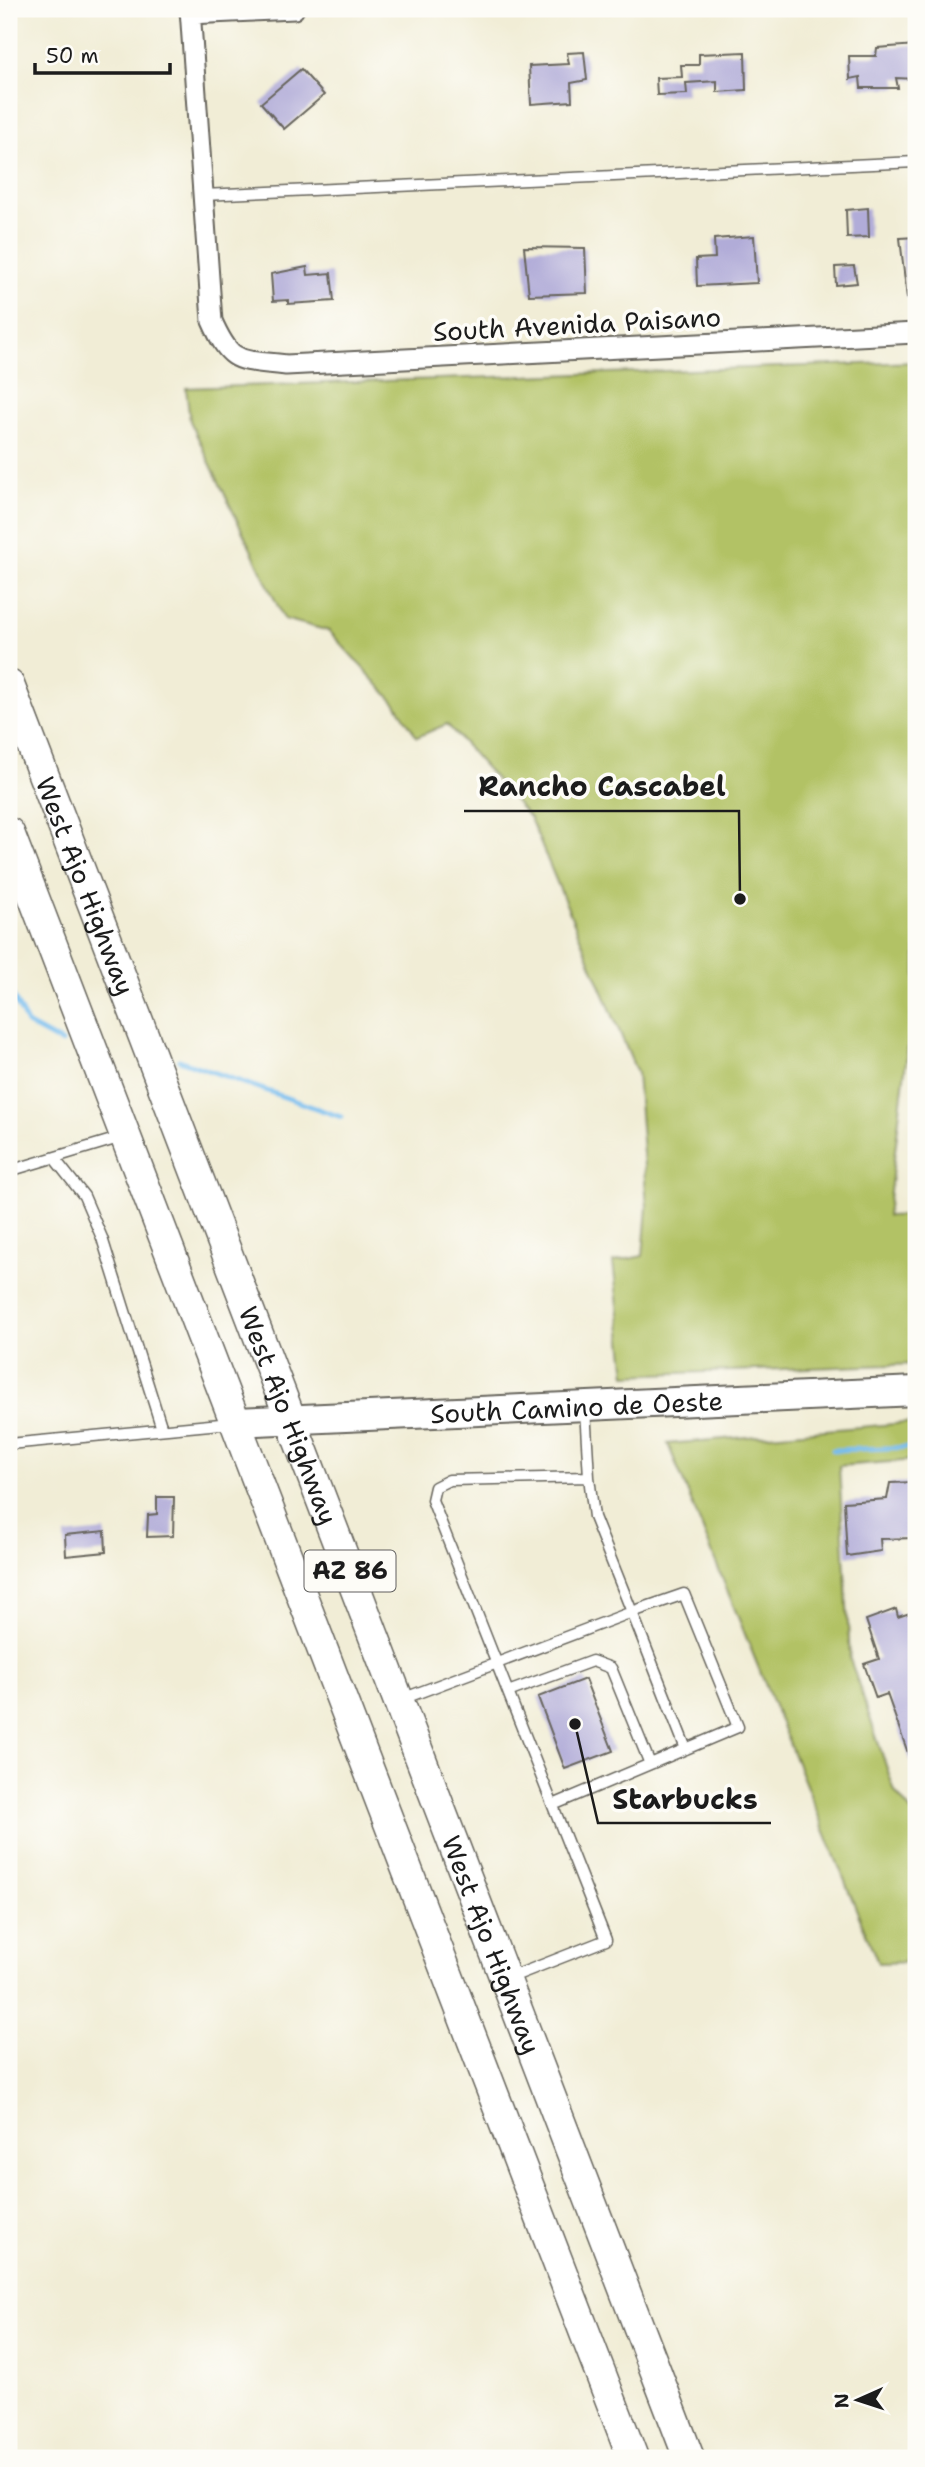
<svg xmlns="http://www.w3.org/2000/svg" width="925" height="2467" font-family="'Shantell Sans',sans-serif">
<rect width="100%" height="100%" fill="#fdfcf7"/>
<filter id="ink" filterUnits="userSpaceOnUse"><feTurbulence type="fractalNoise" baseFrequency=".0143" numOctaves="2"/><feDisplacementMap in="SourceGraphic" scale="14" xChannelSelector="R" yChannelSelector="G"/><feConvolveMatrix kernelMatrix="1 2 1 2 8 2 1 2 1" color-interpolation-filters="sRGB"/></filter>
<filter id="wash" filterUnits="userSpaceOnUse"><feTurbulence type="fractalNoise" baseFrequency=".00686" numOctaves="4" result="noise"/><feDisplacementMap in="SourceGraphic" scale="28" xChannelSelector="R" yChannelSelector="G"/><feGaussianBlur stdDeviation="1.57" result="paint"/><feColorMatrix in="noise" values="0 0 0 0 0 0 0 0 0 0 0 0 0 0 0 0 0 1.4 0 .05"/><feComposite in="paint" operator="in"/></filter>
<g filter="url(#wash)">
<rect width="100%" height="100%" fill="#f1edd6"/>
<path fill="#b2c265" stroke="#676f40" stroke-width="2" d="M916 362V980L887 1216 916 1215V1364L626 1375 613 1262 643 1256 647 1207 637 1073 530 818 447 724 417 737 396 704 329 631 284 619 190 421 186 388Z
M916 1422V1460L839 1466 850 1659 895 1792 916 1817V1962L878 1963 668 1444Z"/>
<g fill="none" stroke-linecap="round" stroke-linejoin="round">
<path stroke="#77bdee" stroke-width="5" d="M9 988 27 1024 62 1043
M179 1060 341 1117
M833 1450 916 1447"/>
</g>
<g id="blocks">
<path fill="#b1acd8" d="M916 45V79L896 78 898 88H861L860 77 850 79 849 56H876L877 48Z
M584 52 587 80 571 83 572 101 531 104 529 66 569 64 567 53Z
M745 52 746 90 717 92V81L686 83 687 94 657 95 656 78 682 77 681 65H699V54Z
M301 69 324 95 284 129 261 103Z
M868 208 869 237 847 238 846 210Z
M754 236 757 283 697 286 696 259 715 258 714 239Z
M916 237V298H907L900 238Z
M524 247 585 248 587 293 529 295Z
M854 266 857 283 836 285 835 267Z
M307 267 308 275 331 273 334 301 288 304V300L273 301 271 274Z
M916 1482 915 1538 880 1539 881 1551 847 1556 844 1502 887 1499 890 1483Z
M157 1497H174L173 1536 147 1537 148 1515 157 1514Z
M105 1531 106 1552 66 1556 65 1535Z
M896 1609 898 1617 913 1612 916 1621 914 1770 887 1694 876 1698 864 1664 879 1659 866 1620Z
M585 1679 613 1751 565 1769 538 1697Z"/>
</g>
</g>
<g filter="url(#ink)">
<use href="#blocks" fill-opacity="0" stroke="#67655d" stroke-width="2"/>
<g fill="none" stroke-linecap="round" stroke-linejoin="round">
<defs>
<path id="lane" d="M203 195 916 162
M54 1158 84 1196 102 1238 162 1429
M9 1171 122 1137
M9 1444 231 1423
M508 1692 592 1661 611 1668 650 1764
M402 1699 632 1612 594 1517 589 1477
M553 1805 738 1727 684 1594 632 1612 686 1749
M509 1978 606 1940 432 1500 435 1487 449 1480 589 1477 585 1409"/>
<path id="street" d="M190 9 212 321C232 366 239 359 286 365L916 333
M190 14 294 9"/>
<g id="secondary">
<path id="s1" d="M237 1422 916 1391"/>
</g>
<g id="primary">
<path id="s2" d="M9 685 689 2458"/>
<path d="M9 833 633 2458"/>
</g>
</defs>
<use href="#lane" stroke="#67655d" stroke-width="13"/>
<use href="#street" stroke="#67655d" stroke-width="23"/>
<use href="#secondary" stroke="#67655d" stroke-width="32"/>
<use href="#primary" stroke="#67655d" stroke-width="33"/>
<use href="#lane" stroke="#fff" stroke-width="10"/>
<use href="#street" stroke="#fff" stroke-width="19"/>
<use href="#secondary" stroke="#fff" stroke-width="28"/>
<use href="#primary" stroke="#fff" stroke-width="30"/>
</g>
</g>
<g text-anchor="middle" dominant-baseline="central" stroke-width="7" stroke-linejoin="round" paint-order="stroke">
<rect fill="#fdfcf7" stroke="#605f5e" stroke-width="2" x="304.5" y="1550.5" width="91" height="41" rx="5"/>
<g font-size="24" font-weight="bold" fill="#1c1c1c">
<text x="350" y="1571">AZ 86</text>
</g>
<g font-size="26" fill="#1c1c1c" stroke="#fdfcf7">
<text transform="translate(577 324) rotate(-3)">South Avenida Paisano</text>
<text stroke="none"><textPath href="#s2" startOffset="215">West Ajo Highway</textPath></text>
<text stroke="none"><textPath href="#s1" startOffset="340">South Camino de Oeste</textPath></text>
<text stroke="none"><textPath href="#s2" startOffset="782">West Ajo Highway</textPath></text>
<text stroke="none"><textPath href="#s2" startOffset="1349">West Ajo Highway</textPath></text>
</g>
</g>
<path fill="none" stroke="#1c1c1c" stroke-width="2.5" d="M740 899L739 811H464M575 1724L598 1823H771"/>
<g fill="#1c1c1c" stroke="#fdfcf7" stroke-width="2.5">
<circle cx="740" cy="899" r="7"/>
<circle cx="575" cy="1724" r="7"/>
</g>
<g font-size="28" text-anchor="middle" font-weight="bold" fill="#1c1c1c" stroke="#fdfcf7" stroke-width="7" stroke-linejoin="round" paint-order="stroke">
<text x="602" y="796">Rancho Cascabel</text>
<text x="685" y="1809">Starbucks</text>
</g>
<rect width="925" height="2467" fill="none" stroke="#fdfcf7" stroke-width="35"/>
<g transform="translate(858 2400) rotate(267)" stroke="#fdfcf7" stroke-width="5" paint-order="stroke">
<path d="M0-5L12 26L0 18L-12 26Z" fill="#1c1c1c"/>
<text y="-10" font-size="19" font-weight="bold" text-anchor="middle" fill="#1c1c1c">N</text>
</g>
<path d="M35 63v10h135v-10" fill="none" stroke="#1c1c1c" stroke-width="3.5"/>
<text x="46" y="63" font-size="21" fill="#1c1c1c" stroke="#fdfcf7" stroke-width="5" paint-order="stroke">50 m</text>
</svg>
